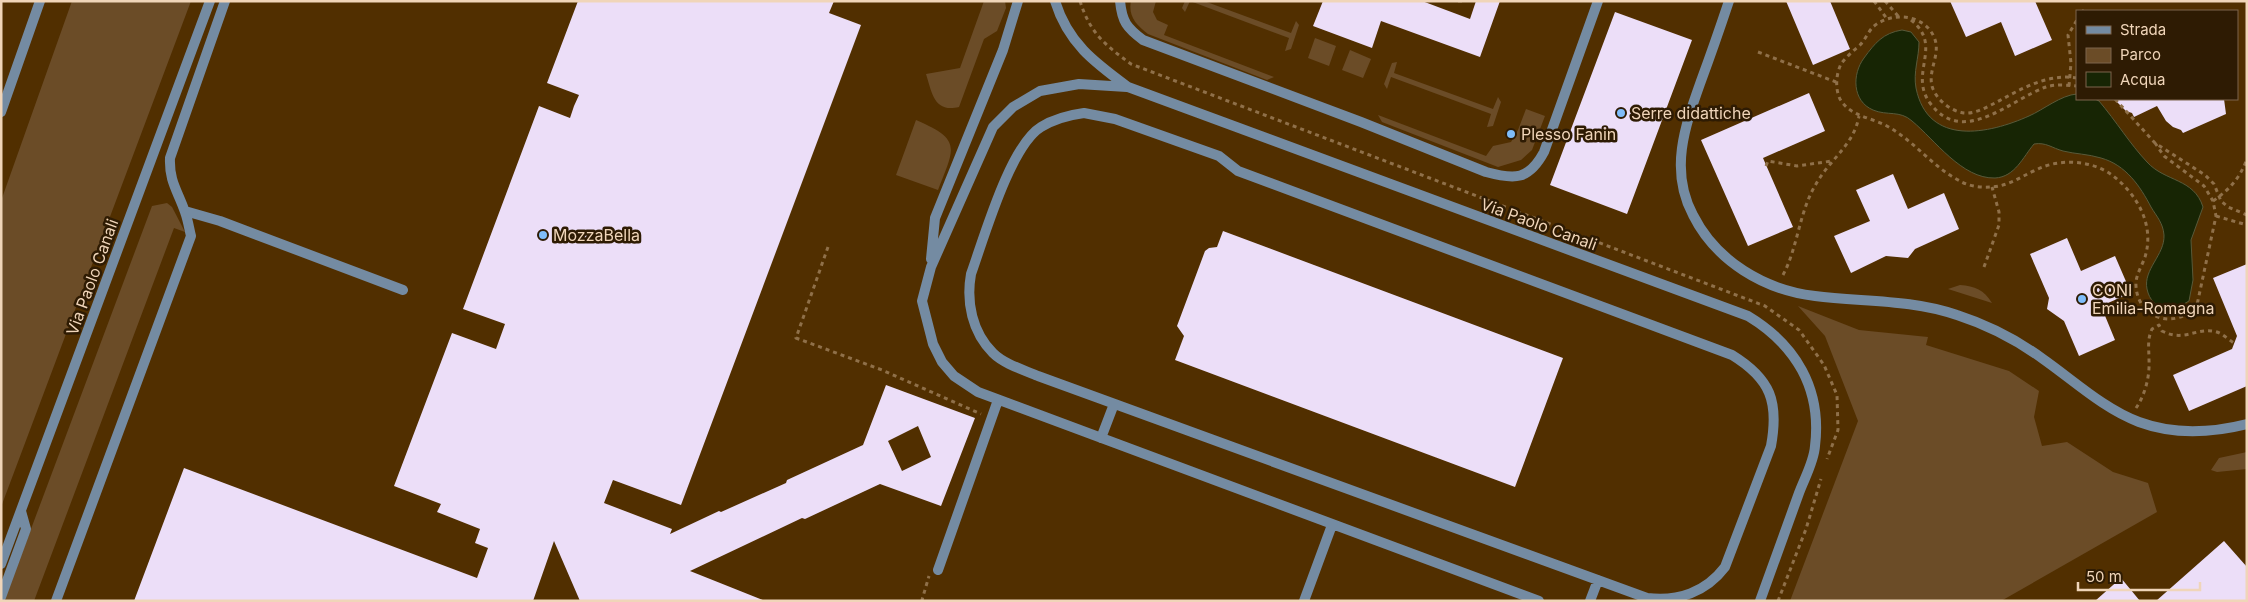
<svg xmlns="http://www.w3.org/2000/svg" width="2248" height="602" font-family="Inter,sans-serif">
<rect width="100%" height="100%" fill="#512f00"/>
<path fill="#6b4c27" d="M72 1H191L1 507V201Z
M984 1H1005L1006 8 997 31 984 39 959 107C934 113 932 93 926 74L960 68Z
M1131 1H1156L1153 12 1157 20 1168 25 1164 35 1274 77 1267 80 1148 34C1136 25 1128 16 1131 1Z
M1185 1H1204L1291 33 1296 21 1299 25 1291 49 1285 51 1289 38 1190 1 1185 12 1182 8Z
M1315 38 1336 46 1329 66 1308 58Z
M1350 50 1371 59 1363 78 1342 70Z
M1397 62 1394 73 1493 109 1498 97 1501 102 1493 126 1487 127 1491 114 1391 77 1387 89 1384 84 1392 63Z
M1526 109 1545 116 1532 150 1521 160 1498 167 1382 122 1378 115 1486 156 1493 146 1511 142 1518 130Z
M916 120C963 140 954 148 938 190L896 175Z
M167 203 172 207 185 232 174 228 34 601H4L152 206Z
M1960 285C1975 286 1984 290 1992 303L1948 289Z
M1798 306 1859 330 1928 337 1926 345 2009 371 2039 391 2034 417 2042 446 2067 442 2113 472 2148 483 2157 512 2001 601H1790L1858 421 1825 336Z
M2247 452V469L2217 472 2211 470 2219 458Z"/>
<path fill="#172504" stroke="#585a3a" d="M1902 30 1911 32 1919 42C1919 58 1913 72 1916 88 1928 147 1989 134 2029 116 2043 110 2061 95 2077 94V99H2095L2099 101C2116 121 2130 144 2147 162 2165 182 2194 178 2203 207L2191 240 2193 280 2189 301C2173 311 2152 312 2147 289 2143 269 2165 255 2164 235 2163 223 2157 217 2151 207 2140 186 2126 165 2101 158 2088 154 2075 154 2063 151 2052 148 2046 142 2034 144 2023 157 2015 177 1995 178 1962 179 1935 140 1912 121 1900 110 1887 116 1873 110 1852 101 1852 74 1864 58 1875 43 1883 33 1902 30Z"/>
<path fill="#ecdef8" fill-rule="evenodd" d="M578 1H834L829 13 861 25 681 505 613 480 604 503 672 529 670 534 719 511 721 512 786 483 787 480 863 445 886 385 975 418 941 506 880 484 805 519 802 518 690 571 765 601H580L554 541 533 601H134L184 468 477 578 488 548 475 543 480 529 437 512 441 504 394 486 452 333 496 349 505 324 463 309 539 106 570 118 574 106 579 95 547 83ZM918 426 931 457 902 471 888 441Z
M1323 1H1422L1470 19 1476 1H1500L1480 57 1381 21 1372 48 1313 26Z
M1786 1H1830L1850 49 1813 65Z
M1950 1H2035L2052 40 2015 56 2001 22 1966 37Z
M1615 12 1692 40 1627 214 1550 185Z
M1809 93 1825 131 1763 158 1793 227 1748 246 1701 140Z
M2114 99H2224L2226 114 2183 133 2181 130 2173 127 2166 121 2157 106 2134 117 2132 113 2126 111Z
M1893 174 1908 209 1944 193 1959 229 1915 249 1908 258 1886 256 1851 273 1834 236 1870 221 1856 190Z
M1223 231 1563 358 1515 487 1175 360 1184 336 1177 326 1205 251 1209 248 1217 247Z
M2067 238 2081 271 2115 256 2131 293 2101 306 2115 340 2079 356 2064 321 2047 309 2049 298 2030 254Z
M2247 264V386L2189 411 2173 375 2232 349 2237 336 2213 278Z
M2224 541 2247 567V601H2156Z
M2121 578 2140 601H2095Z"/>
<g fill="none" stroke-linecap="round" stroke-linejoin="round">
<path stroke="#8f7049" stroke-width="3" stroke-dasharray="4 4" stroke-linecap="butt" d="M1080 1C1090 33 1105 45 1131 64L1765 306 1799 330 1824 365 1837 395 1838 430 1827 459
M1458 1H1463
M1874 1 1887 19
M1885 1 1898 16
M2083 11 2084 10
M1911 20C1944 46 1908 73 1930 103 1963 148 2011 99 2046 87 2055 84 2067 85 2077 86
M1758 52 1836 82
M2077 78C2046 73 2020 90 1993 104 1985 108 1974 114 1964 113 1951 111 1938 101 1933 89 1926 72 1942 54 1934 37 1924 14 1891 11 1873 27 1868 32 1865 40 1860 45 1853 51 1846 57 1841 64 1836 74 1835 89 1840 99 1850 116 1869 117 1885 125 1914 140 1932 167 1960 181 1968 186 1981 188 1991 187 2009 186 2020 177 2036 170 2059 158 2091 160 2112 175 2137 194 2155 225 2145 257 2142 266 2135 276 2136 286 2138 320 2177 330 2197 305L2216 216 2213 201 2204 186 2164 156 2155 143
M2069 86 2071 63 2068 35 2077 20
M2115 99 2155 143 2205 175 2214 184 2221 201 2228 207 2247 215
M1766 166 1768 161 1797 166 1832 161
M2213 201C2229 190 2240 178 2247 159
M2216 216 2247 225
M828 247 796 338 882 370 981 414
M1984 267 1999 225V212L1992 187
M1783 275C1798 247 1799 212 1816 184 1830 159 1854 145 1859 116
M2136 408C2145 395 2150 376 2149 360 2149 348 2147 340 2152 329L2159 325 2162 331C2185 343 2197 326 2217 332 2223 334 2229 340 2234 343
M923 601 922 600 929 576
M1778 601 1806 529 1821 479"/>
<path stroke="#748ba2" stroke-width="10" d="M1055 1C1068 43 1094 62 1128 87L1748 316C1796 345 1822 389 1815 446 1814 462 1804 479 1799 493 1786 529 1773 565 1760 601
M1120 1C1122 22 1127 28 1143 40L1361 122 1486 172C1515 180 1529 180 1544 152L1598 1
M1127 87 1079 84 1040 91 1013 107 993 127 931 267 922 301 933 344 942 362 954 376 978 392 1539 601
M1084 113 1115 119 1219 156 1238 171 1732 355C1771 379 1779 402 1771 446L1725 567C1706 592 1678 602 1647 598L1038 376C1024 370 1004 364 993 353 972 332 966 302 971 274 984 238 1010 146 1041 127 1054 119 1069 115 1084 113Z
M185 211 220 221 403 290
M931 259 935 218 1003 50 1018 1
M1101 438 1114 404
M1 564 210 1
M938 570 998 400
M1 597 26 529 21 511
M56 601 191 236C189 228 188 220 185 212 178 191 169 182 170 158L225 1
M1304 601 1332 525
M1590 601 1598 580"/>
<path stroke="#748ba2" stroke-width="10" d="M1729 1C1720 28 1711 54 1701 81 1685 126 1669 170 1693 215 1716 261 1764 290 1815 296 1862 302 1911 299 1957 315 1988 325 2017 340 2043 359 2073 380 2104 409 2139 422 2174 435 2211 433 2247 424
M1 112 40 1"/>
</g>
<g fill="#7fbdfa" stroke="#2e1b03" stroke-width="2">
<circle cx="1621" cy="113" r="5"/>
<circle cx="1511" cy="134" r="5"/>
<circle cx="543" cy="235" r="5"/>
<circle cx="2082" cy="299" r="5"/>
</g>
<g text-anchor="middle" dominant-baseline="central" stroke-width="5" stroke-linejoin="round" paint-order="stroke">
<g font-size="16" fill="#f0d5b9" stroke="#2e1b03" text-anchor="start">
<text x="1631" y="113">Serre didattiche</text>
<text x="1521" y="134">Plesso Fanin</text>
<text x="553" y="235">MozzaBella</text>
<text x="2092" y="290">CONI<tspan x="2092" dy="18">Emilia-Romagna</tspan></text>
</g>
<g font-size="16" fill="#f0d5b9" stroke="#2e1b03">
<text transform="translate(1539 224) rotate(20)">Via Paolo Canali</text>
<text transform="translate(92 277) rotate(-70)">Via Paolo Canali</text>
</g>
</g>
<rect width="2248" height="602" fill="none" stroke="#f0d5b9" stroke-width="5"/>
<rect x="2076" y="10" width="162" height="90" fill="#2e1b03" stroke="#7c654c"/>
<rect x="2086" y="26" width="25" height="8" fill="#748ba2" stroke="#7c654c"/>
<text x="2120" y="35" font-size="15" fill="#f0d5b9">Strada</text>
<rect x="2086" y="48" width="25" height="15" fill="#6b4c27" stroke="#7c654c"/>
<text x="2120" y="60" font-size="15" fill="#f0d5b9">Parco</text>
<rect x="2086" y="72" width="25" height="15" fill="#172504" stroke="#7c654c"/>
<text x="2120" y="85" font-size="15" fill="#f0d5b9">Acqua</text>
<path d="M2078 582v8h122v-8" fill="none" stroke="#f0d5b9" stroke-width="2.5"/>
<text x="2086" y="582" font-size="15" fill="#f0d5b9" stroke="#2e1b03" stroke-width="4" paint-order="stroke">50 m</text>
</svg>
